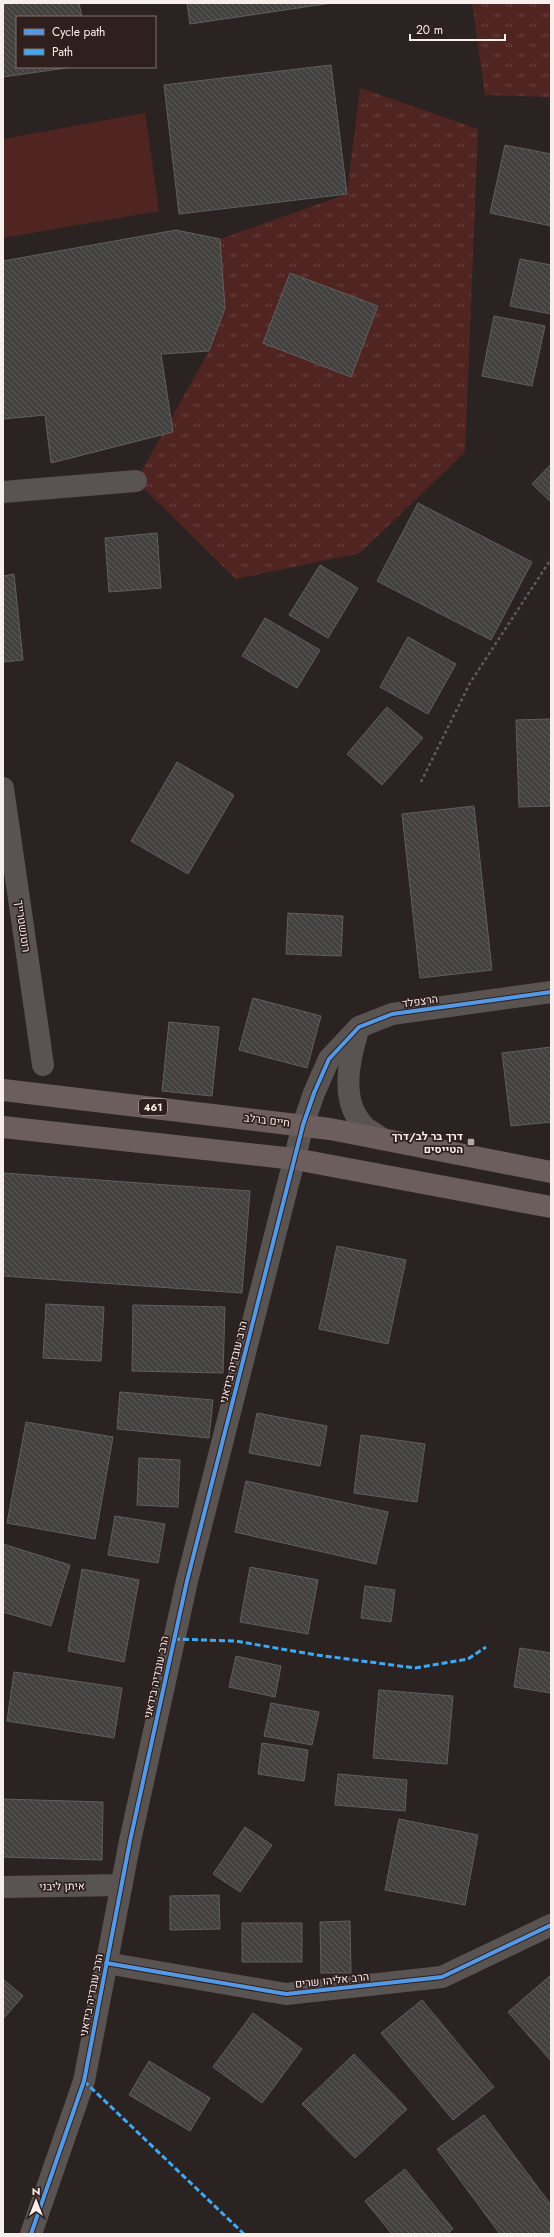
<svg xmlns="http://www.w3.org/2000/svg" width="554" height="2237" font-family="Jost,Heebo,sans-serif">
<defs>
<pattern id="park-tufts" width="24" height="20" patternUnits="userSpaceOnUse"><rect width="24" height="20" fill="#502420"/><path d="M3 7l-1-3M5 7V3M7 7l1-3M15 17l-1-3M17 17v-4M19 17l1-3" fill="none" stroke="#6a4441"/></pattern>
<pattern id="building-back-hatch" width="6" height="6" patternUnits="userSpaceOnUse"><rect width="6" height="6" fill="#43413f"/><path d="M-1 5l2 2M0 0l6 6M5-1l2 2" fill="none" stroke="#5f5d5b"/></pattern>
</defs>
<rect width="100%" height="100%" fill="#2b2322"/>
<path fill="#502420" d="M145 113 159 211 3 238V139Z"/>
<path fill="url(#park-tufts)" d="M472 3H551V97L485 95Z
M360 88 478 129 465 452 360 553 236 579 136 481 209 351 220 239 347 194Z"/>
<path fill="url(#building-back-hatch)" stroke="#5f5f5c" d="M3 3H79L82 17H17V67H73L3 77Z
M187 3H332L190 24Z
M331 65 347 194 179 214 164 85Z
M505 145 551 154V226L490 213Z
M176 230 220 239 225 308 209 351 161 354 173 432 51 463 45 415 3 419V261Z
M520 259 551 265V314L510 306Z
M290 273 378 306 351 377 263 343Z
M494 316 545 326 532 386 482 376Z
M551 464V502L532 484Z
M418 503 532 562 491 640 377 581Z
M157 533 161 588 109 592 105 538Z
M320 565 358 588 328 638 289 615Z
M14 574 23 660 3 662V576Z
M265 618 320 650 297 688 242 656Z
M408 637 456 664 428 714 380 687Z
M387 707 423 738 382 785 347 754Z
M551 719V806L519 807 516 720Z
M177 762 234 795 188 874 131 841Z
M474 806 492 970 420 978 402 814Z
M288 913 343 916 341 956 286 954Z
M253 998 321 1016 307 1068 239 1050Z
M169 1022 219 1027 212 1096 162 1091Z
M551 1047V1122L511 1126 502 1053Z
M3 1173 250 1191 242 1293 3 1276Z
M337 1246 406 1260 388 1344 319 1329Z
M46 1304 104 1307 101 1361 43 1358Z
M133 1305 225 1307 223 1373 132 1371Z
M120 1392 213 1400 209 1438 117 1429Z
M257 1413 327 1426 320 1466 249 1453Z
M26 1422 113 1437 95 1539 7 1523Z
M361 1435 425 1444 417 1502 354 1493Z
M139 1458 180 1460 178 1507 137 1505Z
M246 1481 388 1512 376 1564 235 1532Z
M115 1516 165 1524 158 1563 108 1555Z
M3 1544 70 1565 51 1626 3 1612Z
M250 1567 318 1580 308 1634 240 1622Z
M82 1569 139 1580 124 1662 68 1651Z
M365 1586 395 1590 391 1622 361 1618Z
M520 1648 551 1653V1693L514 1687Z
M236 1656 281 1666 275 1697 229 1687Z
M14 1672 122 1688 114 1738 7 1721Z
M379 1690 453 1696 447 1764 373 1758Z
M271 1703 319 1712 312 1745 264 1736Z
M262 1743 308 1750 304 1781 258 1774Z
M338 1774 407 1780 405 1811 335 1805Z
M3 1799 103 1802 102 1860 3 1857Z
M399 1819 478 1835 465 1905 385 1890Z
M245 1827 272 1845 240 1892 213 1874Z
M219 1895 220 1929 170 1930V1896Z
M350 1921 351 1973H321L320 1922Z
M242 1923H302V1962H242Z
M551 1975V2061L508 2012Z
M3 1979 23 1996 3 2019Z
M422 2000 494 2087 453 2120 381 2033Z
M253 2013 302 2049 262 2103 213 2067Z
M354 2054 407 2109 355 2158 302 2104Z
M149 2061 210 2098 190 2131 129 2095Z
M484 2115 551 2205V2231L547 2234H500L437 2149Z
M405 2169 453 2229 447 2234H392L365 2201Z"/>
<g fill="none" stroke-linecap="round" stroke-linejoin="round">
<path stroke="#615c5c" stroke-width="2.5" stroke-dasharray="3 3" stroke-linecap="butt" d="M421 782 470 683 551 559"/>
<path stroke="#595352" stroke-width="22" d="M3 492 136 481
M3 788 43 1065
M358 1030C349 1060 339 1102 365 1127 370 1131 376 1134 381 1138
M3 1887 122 1885
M106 1963 286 1994 442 1977 551 1925
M31 2234 84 2081 130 1841 187 1581 303 1125 314 1093 329 1059 359 1027 392 1014 551 992"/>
<path stroke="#6b5e5d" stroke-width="22" d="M3 1090 330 1129 551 1172
M3 1127 295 1159 551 1207"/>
<path stroke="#3fa9f5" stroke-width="3" stroke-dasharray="6 3" stroke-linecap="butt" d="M174 1639 235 1641 317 1655 415 1668 468 1659 486 1647
M84 2081 244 2234"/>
<defs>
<path id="cycleway" d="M106 1963 286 1994 442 1977 551 1925
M31 2234 84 2081 130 1841 187 1581 303 1125 314 1093 329 1059 359 1027 392 1014 551 992"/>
</defs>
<use href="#cycleway" stroke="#2f201e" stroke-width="6"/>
<use href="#cycleway" stroke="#5399e6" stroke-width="4"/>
</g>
<rect fill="#b0a7a5" stroke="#2f201e" stroke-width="1.5" x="467" y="1138" width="8" height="8" rx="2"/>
<g text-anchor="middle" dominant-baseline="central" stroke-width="3.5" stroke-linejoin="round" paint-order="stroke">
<rect fill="#2f201e" stroke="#bcb0ae" stroke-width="1" x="139" y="1099" width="28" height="16" rx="3"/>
<g font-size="10" font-weight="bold" fill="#f8eeec">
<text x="153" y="1107">461</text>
</g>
<g font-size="11" fill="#f8eeec" stroke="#2f201e">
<text transform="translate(23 926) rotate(82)">רוטנשטרייך</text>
<text transform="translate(420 1001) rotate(-8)">הרצפלד</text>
<text transform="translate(267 1120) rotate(7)">חיים ברלב</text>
<text transform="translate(233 1362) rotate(-76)">הרב עובדיה בידאני</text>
<text transform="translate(156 1677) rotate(-78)">הרב עובדיה בידאני</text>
<text transform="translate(62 1886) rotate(-1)">איתן ליבני</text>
<text transform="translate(332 1980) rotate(-6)">הרב אליהו שרים</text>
<text transform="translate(91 1995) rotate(-79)">הרב עובדיה בידאני</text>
</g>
<g font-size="11" font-weight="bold" fill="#f8eeec" stroke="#2f201e" text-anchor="end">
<text x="463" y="1136">דרך בר לב/דרך<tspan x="463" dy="13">הטייסים</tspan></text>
</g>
</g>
<rect width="554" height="2237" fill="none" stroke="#f8eeec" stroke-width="8"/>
<rect x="16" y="16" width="140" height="52" fill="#2f201e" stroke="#7f7270"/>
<rect x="24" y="29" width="20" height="6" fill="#5399e6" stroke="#7f7270"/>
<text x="52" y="36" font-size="12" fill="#f8eeec">Cycle path</text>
<rect x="24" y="49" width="20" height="6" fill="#3fa9f5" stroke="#7f7270"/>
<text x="52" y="56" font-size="12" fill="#f8eeec">Path</text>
<g transform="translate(36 2201)" stroke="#2f201e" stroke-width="3" paint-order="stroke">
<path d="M0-3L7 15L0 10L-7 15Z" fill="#f8eeec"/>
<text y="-6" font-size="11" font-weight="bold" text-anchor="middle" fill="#f8eeec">N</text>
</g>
<path d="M410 34v6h95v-6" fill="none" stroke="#f8eeec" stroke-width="2"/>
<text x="416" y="34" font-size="12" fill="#f8eeec" stroke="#2f201e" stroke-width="3" paint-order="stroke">20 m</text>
</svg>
